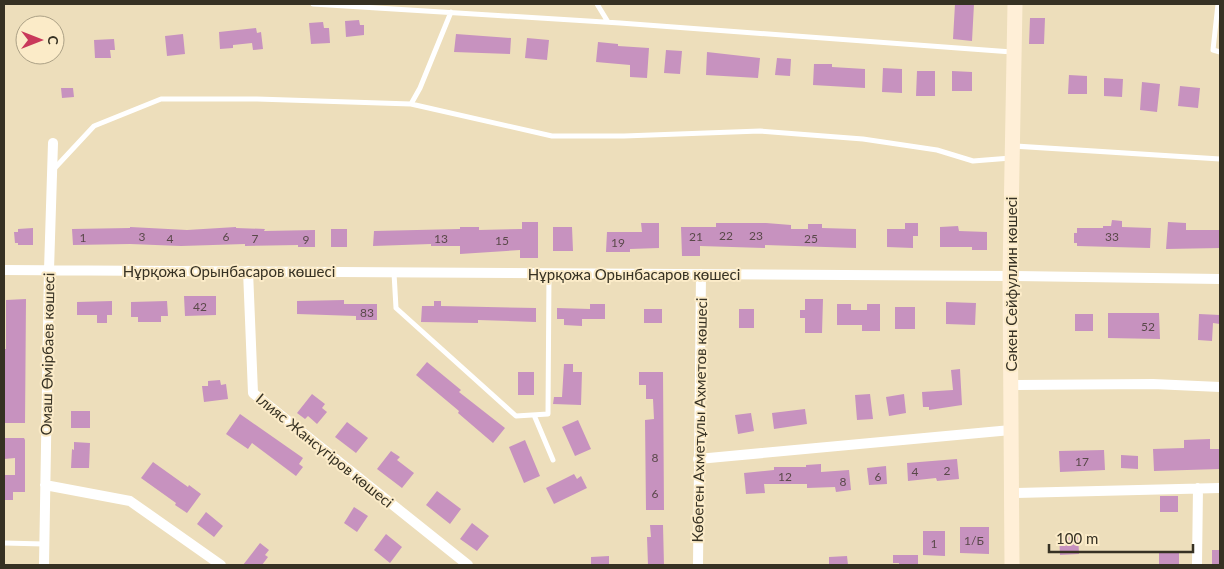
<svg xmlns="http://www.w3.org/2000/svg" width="1224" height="569" font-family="Lato,sans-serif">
<rect width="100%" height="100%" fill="#eddebb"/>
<path fill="#c792bf" d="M955 4H974L972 41 953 39Z
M1030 18H1045L1044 44H1029Z
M359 20 360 25H364V35L346 37 345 21Z
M323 22 324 28H329L330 43 311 44 309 23Z
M256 28 257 33 261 32 263 49 253 50 252 43 233 45V48L220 49 219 32Z
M183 34 185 54 167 56 165 36Z
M456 34 511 38 510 54 454 52Z
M527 38 549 40 547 60 525 58Z
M114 39 115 50H110L111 58H95L94 40Z
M598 42 618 44V46L649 48 647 78 630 77V65L596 62Z
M666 50 682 51 680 74 664 73Z
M707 52 760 58 758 78 706 75Z
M777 58 791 59 790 76 775 75Z
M814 64H832V67L865 69V88L813 85Z
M883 68 902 69V93L882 92Z
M917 71H935V96H916Z
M952 71 972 72V91H952Z
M1069 75 1087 76V94H1068Z
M1104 78 1123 79 1122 97 1104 96Z
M1142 82 1160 84 1157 112 1140 110Z
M1180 86 1200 88 1198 108 1178 106Z
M61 88H73L74 97 62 98Z
M1112 220 1122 221V227L1151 228 1150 248 1077 246V243H1074V233H1077V228H1103V226H1111Z
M522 222H538V258H520V250L460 254V246H431V244L373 246 374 231 460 229V227H479V230L522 229Z
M1168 222 1186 223V230H1220V248L1166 249Z
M641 223H659V248L630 249V252H606L607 232H642Z
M716 223H766L791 225V229H808V224H822V228L856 229V248L765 245V248L700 246V256H682L681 227H716Z
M905 223H918V236H913V248L887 247V229H905Z
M958 226 959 231 987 232V250H972V247H940V227Z
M130 227 187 230 236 227V228L265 229 264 231 315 230V247H298V245L245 246V244L181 246 130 244 73 245 72 229 130 228Z
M553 227H572L573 251H553Z
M33 228V245H18V243H15L14 232H18V229Z
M331 229H347V247H331Z
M184 296H216V315L185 316Z
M26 299 25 423H4V349H6V300Z
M805 299H823L822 333H805V318H800V310H805Z
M344 300V304H377V320H356V316L297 314V301Z
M112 301V315H107V323H97V315H77V302Z
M167 301 168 316H161V322H138V317H131V302Z
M434 301H441V306L536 308V322L478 320V323L421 322 422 306H434Z
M946 302 976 303 975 325 946 324Z
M590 304H605V319H582V326L564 325V319H557V308L590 309Z
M837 304H851V310H867V304H880V331H862V325H837Z
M895 307H915V329H895Z
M644 309H662V323H644Z
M739 309H754V328H739Z
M1108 313H1159L1160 339 1108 338Z
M1075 314H1093V331H1075Z
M1199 314 1220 315V324L1213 323 1212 341 1198 340Z
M427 362 461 390 459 392 505 428 493 443 458 413 459 411 416 375Z
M564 364H573V372H582L581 405 553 404 554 397H562Z
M960 369 962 405 929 410V407H923L922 392 953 390 951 370Z
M518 372H534V395H518Z
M639 372H663L664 510H646L645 420 654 419 653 399H646V385H639Z
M220 380 221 385 226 384 228 399 204 402 202 386H208V381Z
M312 394 325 404 322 408 327 412 317 424 308 416 305 419 297 413Z
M870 394 873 419 857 420 855 395Z
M904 394 906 413 889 416 886 397Z
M805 409 807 424 774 429 772 413Z
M71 411H90V428H71Z
M751 413 754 431 738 434 735 415Z
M240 414 303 458 299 464 303 467 296 476 252 443 248 449 226 434Z
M578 420 591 449 575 456 562 427Z
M347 422 368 438 356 453 335 437Z
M4 438H24L25 440V492H13V500H4V475H15V458L4 459Z
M1210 439V449H1220V469L1154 471 1153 449 1184 448V440Z
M525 440 540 476 524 483 509 447Z
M74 442 90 443 89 468H71L72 449 74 450Z
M1104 450 1105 470 1060 472 1059 451Z
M391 451 400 457 397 460 414 473 402 488 377 469Z
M1121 455 1138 456V469L1121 468Z
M957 459 959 479 937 481 936 478 908 481 907 463Z
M153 462 188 487 189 485 201 494 187 513 175 505 176 503 141 478Z
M821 464V472L849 470 851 490 836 492 835 487 807 488V484H764L765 493 746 494 744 473 774 470V467H806V465Z
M886 466 887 484 869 485 867 468Z
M574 474 577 479 581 476 587 488 554 504 546 488Z
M437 491 461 509 450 524 426 505Z
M1160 496H1178V512H1160Z
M354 507 368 516 357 532 344 523Z
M206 512 223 526 214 537 197 524Z
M472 523 489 536 477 551 460 539Z
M650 525H663L664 565H648L647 537H651Z
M960 527H989V554L960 553Z
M923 531H945V556L923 555Z
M386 534 402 547 390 563 374 550Z
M1078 534 1079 554 1060 555 1059 535Z
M260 543 269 550 265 555 268 557 262 565H243Z
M1212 550H1220V565H1212Z
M1159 551H1179V565H1159Z
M893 555H918V565H899V563H893Z
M609 556V565H591V557Z
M847 556 848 565H829V557Z"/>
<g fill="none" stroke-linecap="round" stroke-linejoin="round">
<path stroke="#fff" stroke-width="5" d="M313 4 620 23 1012 52
M597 4 608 22
M1218 4 1213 50 1220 52
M411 104 420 88 451 12
M1014 146 1220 159
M53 170 94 126 161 99H257L411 104 552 136H624L760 131 863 139 937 150 973 161 1011 158
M394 273 396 308 516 416 548 414 549 273
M534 415 553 460
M4 543 44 544"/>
<path stroke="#fff" stroke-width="10" d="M4 270 1010 276 1220 279
M248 271 253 393 468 565
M1011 385 1153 384 1220 387
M698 459 1011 430
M45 485 130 501 221 565
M1011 493 1220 488
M44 565 49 270 53 143
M698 565 701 274
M1197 565 1198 488"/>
<path stroke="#ffefd7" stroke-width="15" d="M1012 565 1010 276 1015 4"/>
</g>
<g text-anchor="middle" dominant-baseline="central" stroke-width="4" stroke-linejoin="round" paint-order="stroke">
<g font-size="12" fill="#5a494a">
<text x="726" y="235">22</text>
<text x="756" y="235">23</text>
<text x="142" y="236">3</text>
<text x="226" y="236">6</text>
<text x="696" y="236">21</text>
<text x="1112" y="236">33</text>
<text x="83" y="237">1</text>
<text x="170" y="238">4</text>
<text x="255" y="238">7</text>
<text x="441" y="238">13</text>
<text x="811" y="238">25</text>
<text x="306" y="239">9</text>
<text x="502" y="240">15</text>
<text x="618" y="242">19</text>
<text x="200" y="306">42</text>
<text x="367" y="312">83</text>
<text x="1148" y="326">52</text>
<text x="655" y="457">8</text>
<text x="1082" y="461">17</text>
<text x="947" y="470">2</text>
<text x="915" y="471">4</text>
<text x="785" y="476">12</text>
<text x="878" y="476">6</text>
<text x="843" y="481">8</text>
<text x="655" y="493">6</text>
<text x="974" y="540">1/Б</text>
<text x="934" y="543">1</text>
</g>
<g font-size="15" fill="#363123" stroke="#fbebc8">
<text x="229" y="271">Нұрқожа Орынбасаров көшесі</text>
<text x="634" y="274">Нұрқожа Орынбасаров көшесі</text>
<text transform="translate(1011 284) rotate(-90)">Сәкен Сейфуллин көшесі</text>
<text transform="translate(47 354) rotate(-89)">Омаш Өмірбаев көшесі</text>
<text transform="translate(699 420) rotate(-89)">Көбеген Ахметұлы Ахметов көшесі</text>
<text transform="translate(325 450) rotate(39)">Ілияс Жансүгіров көшесі</text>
</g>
</g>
<rect width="1224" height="569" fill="none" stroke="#363123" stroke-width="10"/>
<g transform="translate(40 40) rotate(90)"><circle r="24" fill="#fbebc8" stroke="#aca186"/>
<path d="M0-4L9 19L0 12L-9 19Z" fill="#c9395b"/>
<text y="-8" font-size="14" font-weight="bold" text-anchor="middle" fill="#363123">С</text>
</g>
<path d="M1049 544v8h144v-8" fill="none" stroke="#363123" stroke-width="2.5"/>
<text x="1056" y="544" font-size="15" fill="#363123" stroke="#fbebc8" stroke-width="4" paint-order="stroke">100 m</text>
</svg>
